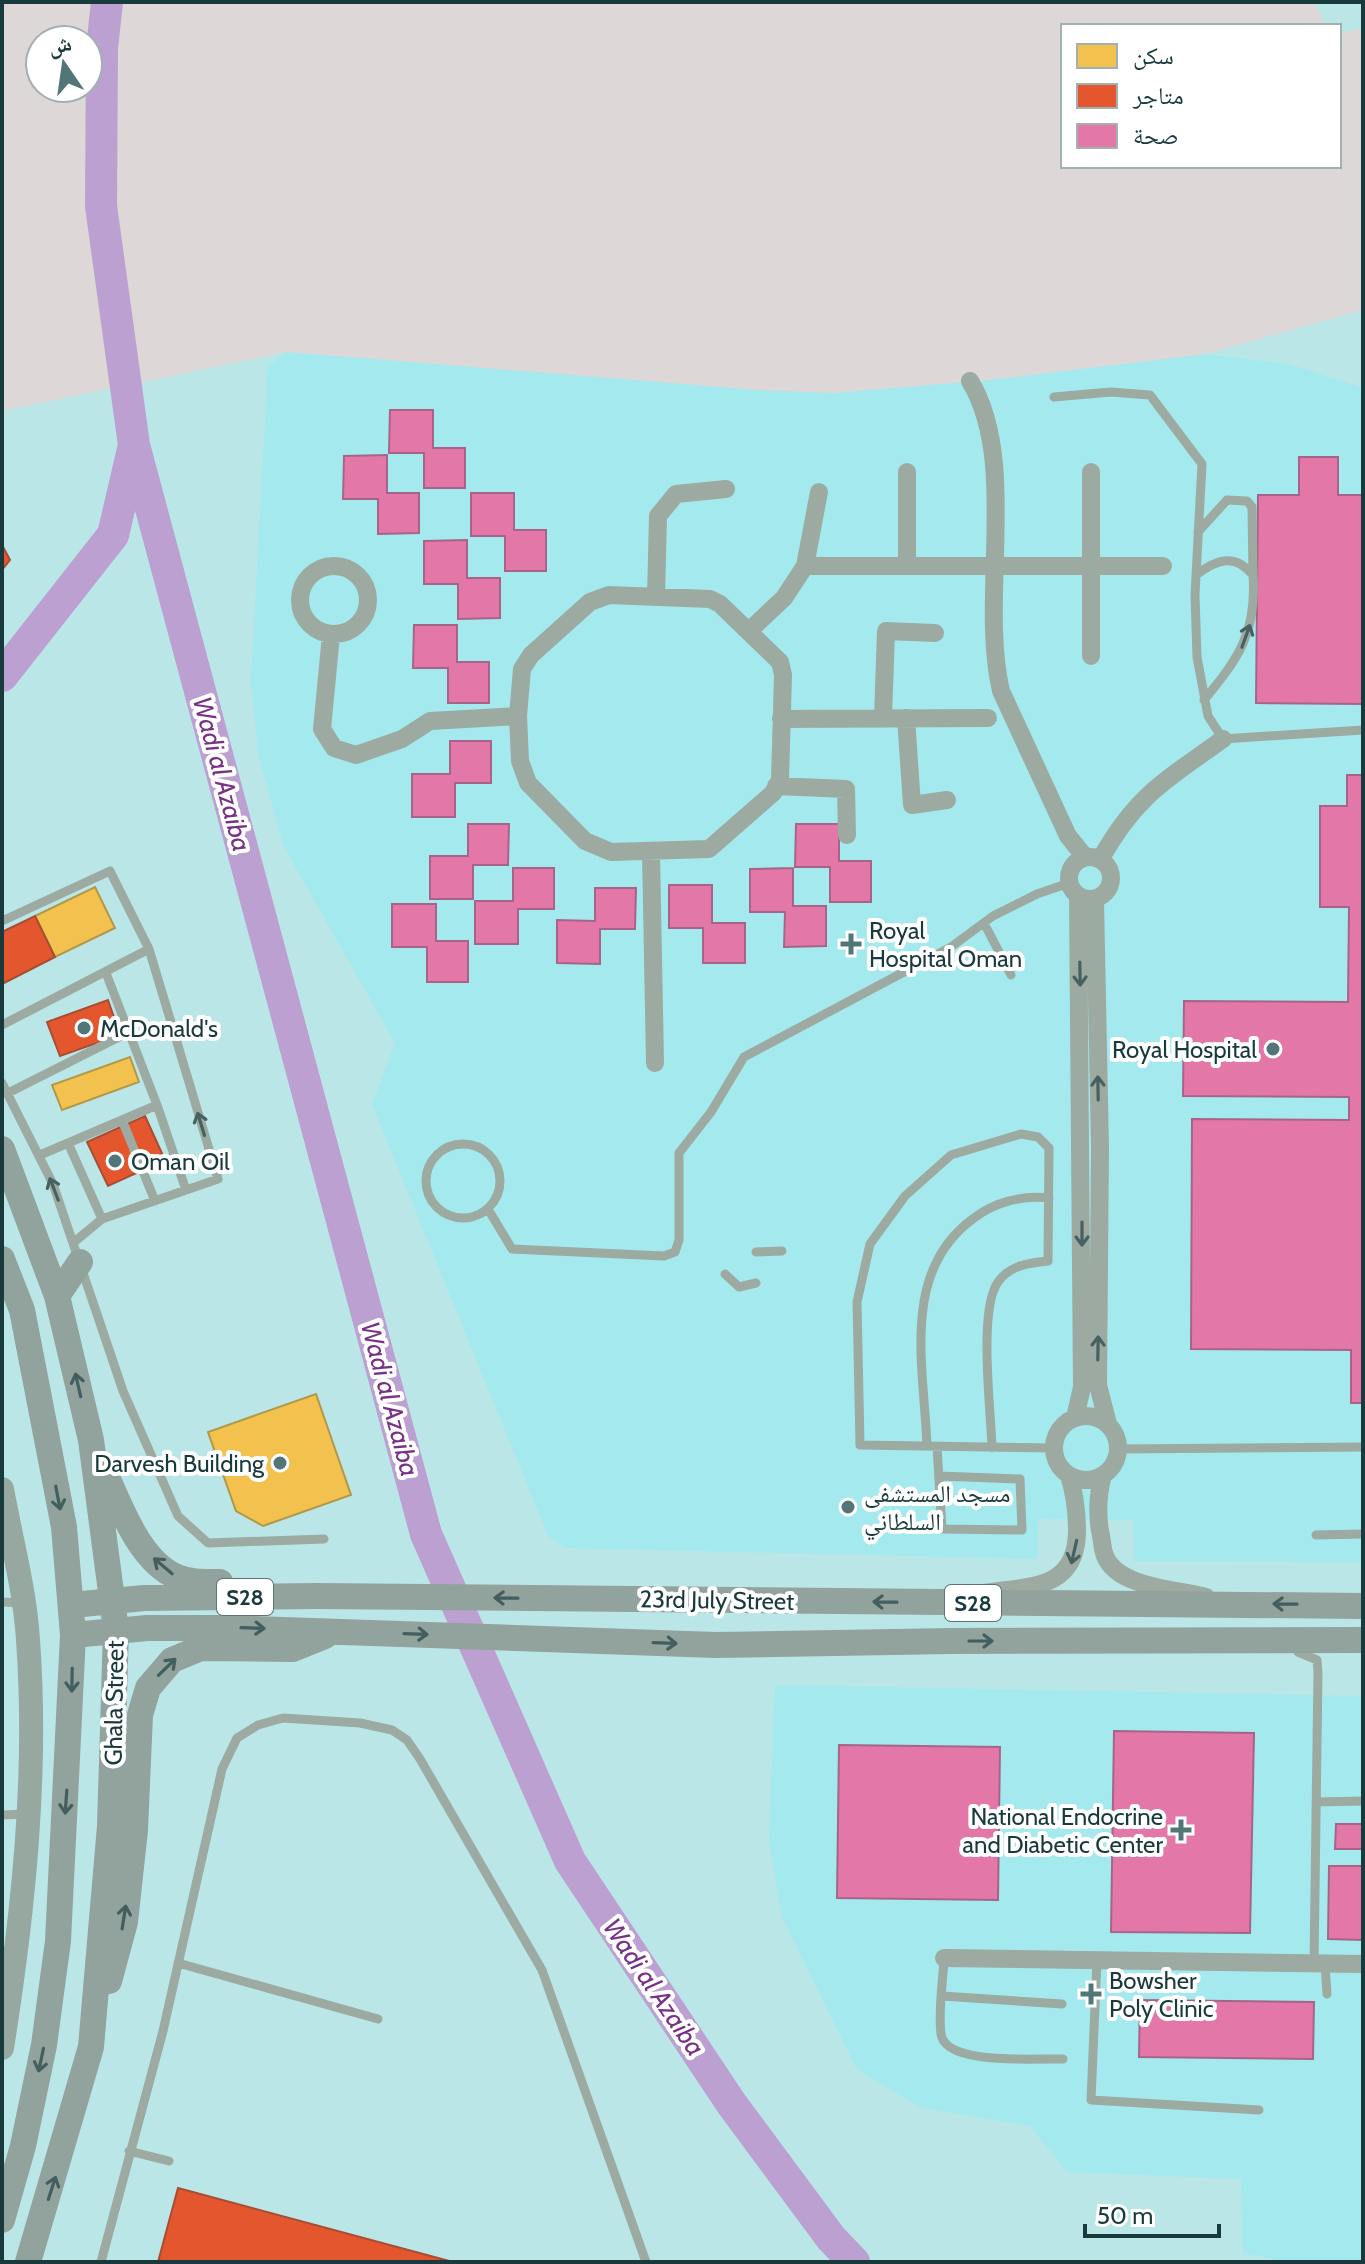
<svg xmlns="http://www.w3.org/2000/svg" width="1365" height="2264" font-family="Cabin,'Noto Naskh Arabic',sans-serif">
<rect width="100%" height="100%" fill="#bbe6e8"/>
<path fill="#a4e9ed" d="M286 352 833 393 988 380 1205 354 1289 364 1363 388V1562L1134 1561 1133 1520 1038 1519 1037 1559 565 1548 548 1536 372 1104 395 1043 283 845 258 753 251 679 268 366Z
M775 1685 1363 1696V2262H1287L1243 2253 1241 2179 1067 2172 1030 2126 922 2108 857 2070 782 1917 769 1840Z"/>
<path fill="#ddd7d7" fill-rule="evenodd" d="M2 2H1315L1326 26H1063V166H1339V34L1363 28V310L1205 354 988 380 833 393 758 390 287 352 2 411ZM40 40H88V88H40Z"/>
<path fill="#f2c14e" stroke="#b19849" stroke-width="2" d="M95 887 115 928 55 957 35 916Z
M130 1057 139 1082 62 1110 52 1085Z
M316 1394 351 1495 263 1526 236 1511 208 1432Z"/>
<path fill="#e4572e" stroke="#a74e32" stroke-width="2" d="M2 545 10 560 2 570Z
M35 916 55 957 2 984V932Z
M108 1000 120 1035 60 1056 47 1022Z
M145 1116 165 1160 108 1186 87 1142Z
M178 2188 453 2262H158Z"/>
<path fill="#e377a8" stroke="#a66588" stroke-width="2" d="M390 410H433V448H465V488H424V453H389Z
M387 455V493H419V533L378 534V499H343L344 456Z
M1299 457H1338V495H1363V704L1256 703 1258 495H1299Z
M471 493H514V530H546V571H505V536H471Z
M467 540V578H500V618L458 619V584H424V541Z
M414 625H457V662H489V703H448V668H413Z
M450 741H491V783H455V817H412V774H450Z
M1347 775H1363V1403H1351V1350L1191 1349 1192 1119 1349 1120V1097L1183 1096 1184 1001 1348 1002 1349 907H1320V806H1347Z
M468 824H509L508 865H473V899H430V856H468Z
M796 824H839V861H871V902H830V867H795Z
M513 868H554V909H518V944H475V901H513Z
M793 868V906H826V946L784 947 785 912H750V869Z
M669 885H712V923H745V963H703V928H669Z
M595 888H636L635 929H600V964L557 963V920L595 921Z
M392 904H436V941H468V982H427V947H392Z
M1114 1731 1254 1733 1250 1933 1111 1932Z
M839 1745 1000 1747 998 1900 837 1898Z
M1336 1824H1363V1849H1335Z
M1329 1866H1363V1940L1328 1939Z
M1140 2000 1314 2002 1313 2059 1139 2057Z"/>
<g fill="none" stroke-linecap="round" stroke-linejoin="round">
<path stroke="#bca0d2" stroke-width="32" d="M134 445 426 1534 570 1861 731 2103 831 2238 854 2262
M2 676 113 535 134 445 101 206 102 48 107 2"/>
<path stroke="#9caaa2" stroke-width="9" d="M1054 397 1111 392 1150 395 1202 464 1195 595 1197 657 1208 716 1223 739 1363 730
M1198 532 1227 500 1247 501 1252 507 1253 575
M1196 575C1217 559 1235 553 1253 575 1257 632 1239 658 1204 700
M2 921 110 871 149 949 2 1025
M984 923 1011 975
M106 973 157 1105
M2 1083 53 1184 123 1391 178 1516 208 1543 324 1539
M8 1093 129 1032
M122 1120 155 1201
M68 1143 102 1219
M426 1181a37 37 0 1 1 74 0a37 37 0 1 1-74 0Z
M40 1155 157 1105 186 1190
M488 1209 512 1249 664 1256 675 1252 679 1240V1153L711 1112 744 1057 951 947 993 916 1037 894 1069 883
M73 1243 102 1219 218 1179 149 949
M756 1252 782 1251
M725 1274 739 1287 756 1283
M927 1446C924 1366 900 1271 974 1218 995 1202 1022 1195 1049 1198
M937 1447 942 1529 1022 1530 1020 1479 939 1476
M992 1448C991 1411 978 1310 998 1282 1010 1265 1029 1263 1048 1261L1049 1148 1038 1137 1021 1134 951 1155 905 1196 870 1244 857 1302 860 1445 1054 1448
M1119 1449 1363 1447
M1316 1535 1363 1534
M2 1602 22 1603
M1298 1652 1317 1660 1318 1672 1314 1964
M1316 1802 1363 1801
M2 1815 27 1814
M944 1958C943 1982 938 2010 941 2034 945 2066 1037 2058 1063 2059
M1097 1960 1091 2100 1259 2110
M178 1963 378 2019
M1325 1964 1327 1994
M942 1996 1062 2004
M129 2151 169 2161
M101 2262 163 2031 222 1769 237 1738 258 1725 283 1718 360 1723 392 1730 407 1740 420 1759 542 1970 646 2262"/>
<path stroke="#9caaa2" stroke-width="18" d="M970 381C1019 462 979 598 1001 691L1068 836 1085 857
M907 472V564
M1091 472V656
M300 600a34 34 0 1 1 68 0a34 34 0 1 1-68 0Z
M805 566H1163
M609 595 710 599 720 604 780 662 783 675 780 780 773 793 709 849 611 852 585 841 528 783 520 761 518 716 522 669 531 655 590 602Z
M656 597 658 516 676 494 726 489
M749 631 784 598 805 566 819 492
M331 635 322 729 334 748 356 755 402 739 430 721 518 716
M883 718 886 631 935 633
M906 718 912 805 947 800
M781 719 988 718
M776 786 846 789 847 835
M651 852 655 1063
M1069 878a21 21 0 1 1 42 0a21 21 0 1 1-42 0Z
M1100 860C1136 795 1165 781 1223 739
M1095 899 1100 1148 1098 1385 1108 1424
M1054 1448a32 32 0 1 1 64 0a32 32 0 1 1-64 0Z
M1075 1418 1082 1387 1078 896
M1103 1475C1098 1493 1097 1512 1100 1531 1102 1538 1102 1548 1105 1556 1118 1588 1177 1589 1206 1597
M984 1593C1030 1586 1076 1590 1077 1532 1077 1513 1075 1494 1069 1476
M944 1958 1363 1964"/>
<path stroke="#97a8a1" stroke-width="24" d="M2 1489C11 1539 25 1590 28 1640 38 1775 23 1915 2 2048"/>
<path stroke="#92a29d" stroke-width="26" d="M2 1149 57 1296 91 1440 116 1630 110 1826 91 2047 28 2262
M2 1259 22 1310 64 1527 73 1635 58 1941 44 2045 23 2146 2 2220
M57 1296 80 1262
M102 1466C119 1502 138 1561 177 1577 191 1583 206 1582 220 1582
M72 1605 144 1598 317 1596 1363 1606
M73 1635 147 1628H227L716 1645 951 1641 1363 1640
M109 1981 125 1922 135 1830 140 1715 148 1688 172 1660 201 1648 293 1649 325 1636"/>
</g>
<defs><path id="oneway-shaft" d="M-6 0H5M1.5-3L5.5 0L1.5 3" fill="none" stroke-width="1.6" stroke-linecap="round" stroke-linejoin="round" transform="scale(2)"/></defs>
<g stroke="#476160">
<use href="#oneway-shaft" transform="translate(1246 636) rotate(-70)"/>
<use href="#oneway-shaft" transform="translate(1080 974) rotate(89)"/>
<use href="#oneway-shaft" transform="translate(1098 1088) rotate(-91)"/>
<use href="#oneway-shaft" transform="translate(201 1124) rotate(-107)"/>
<use href="#oneway-shaft" transform="translate(54 1189) rotate(-111)"/>
<use href="#oneway-shaft" transform="translate(1082 1234) rotate(90)"/>
<use href="#oneway-shaft" transform="translate(1098 1348) rotate(-89)"/>
<use href="#oneway-shaft" transform="translate(1074 1552) rotate(103)"/>
</g>
<g stroke="#435e5e">
<use href="#oneway-shaft" transform="translate(78 1385) rotate(-103)"/>
<use href="#oneway-shaft" transform="translate(58 1498) rotate(79)"/>
<use href="#oneway-shaft" transform="translate(163 1566) rotate(-140)"/>
<use href="#oneway-shaft" transform="translate(506 1598) rotate(-179)"/>
<use href="#oneway-shaft" transform="translate(885 1602) rotate(-179)"/>
<use href="#oneway-shaft" transform="translate(1285 1604) rotate(-179)"/>
<use href="#oneway-shaft" transform="translate(253 1628) rotate(2)"/>
<use href="#oneway-shaft" transform="translate(416 1634) rotate(2)"/>
<use href="#oneway-shaft" transform="translate(981 1641)"/>
<use href="#oneway-shaft" transform="translate(665 1643) rotate(2)"/>
<use href="#oneway-shaft" transform="translate(167 1667) rotate(-44)"/>
<use href="#oneway-shaft" transform="translate(72 1680) rotate(91)"/>
<use href="#oneway-shaft" transform="translate(66 1802) rotate(94)"/>
<use href="#oneway-shaft" transform="translate(124 1917) rotate(-81)"/>
<use href="#oneway-shaft" transform="translate(41 2060) rotate(102)"/>
<use href="#oneway-shaft" transform="translate(52 2188) rotate(-72)"/>
</g>
<g fill="#527678" stroke="#fff" stroke-width="3">
<path d="M847 932h8v8h8v8h-8v8h-8v-8h-8v-8h8z"/>
<circle cx="84" cy="1028" r="8"/>
<circle cx="1273" cy="1049" r="8"/>
<circle cx="115" cy="1161" r="8"/>
<circle cx="280" cy="1463" r="8"/>
<circle cx="848" cy="1507" r="8"/>
<path d="M1177 1818h8v8h8v8h-8v8h-8v-8h-8v-8h8z"/>
<path d="M1087 1982h8v8h8v8h-8v8h-8v-8h-8v-8h8z"/>
</g>
<g text-anchor="middle" dominant-baseline="central" stroke-width="8" stroke-linejoin="round" paint-order="stroke">
<g fill="#fff" stroke="#5e7576" stroke-width="2">
<rect x="217" y="1579" width="56" height="36" rx="6"/>
<rect x="945" y="1585" width="56" height="36" rx="6"/>
</g>
<g font-size="22" font-weight="bold" fill="#193a3c">
<text x="245" y="1597">S28</text>
<text x="973" y="1603">S28</text>
</g>
<g font-size="24" fill="#193a3c" stroke="#fff" text-anchor="start">
<text x="869" y="930">Royal<tspan x="869" dy="28">Hospital Oman</tspan></text>
<text x="100" y="1028">McDonald's</text>
<text x="1257" y="1049" text-anchor="end">Royal Hospital</text>
<text x="131" y="1161">Oman Oil</text>
<text x="264" y="1463" text-anchor="end">Darvesh Building</text>
<text x="864" y="1493">مسجد المستشفى<tspan x="864" dy="28">السلطاني</tspan></text>
<text x="1163" y="1816" text-anchor="end">National Endocrine<tspan x="1163" dy="28">and Diabetic Center</tspan></text>
<text x="1109" y="1980">Bowsher<tspan x="1109" dy="28">Poly Clinic</tspan></text>
</g>
<g font-size="24" fill="#193a3c" stroke="#fff">
<text transform="translate(717 1600) rotate(1)">23rd July Street</text>
<text transform="translate(114 1703) rotate(-89)">Ghala Street</text>
</g>
<g font-size="26" font-style="italic" fill="#783186" stroke="#fff">
<text transform="translate(222 774) rotate(75)">Wadi al Azaiba</text>
<text transform="translate(390 1399) rotate(75)">Wadi al Azaiba</text>
<text transform="translate(654 1987) rotate(56)">Wadi al Azaiba</text>
</g>
</g>
<rect width="1365" height="2264" fill="none" stroke="#193a3c" stroke-width="8"/>
<rect x="1061" y="24" width="280" height="144" fill="#ffffff" stroke="#a3b0b1" stroke-width="2"/>
<rect x="1077" y="44" width="40" height="24" fill="#f2c14e" stroke="#a3b0b1" stroke-width="2"/>
<text x="1133" y="64" font-size="24" fill="#193a3c">سكن</text>
<rect x="1077" y="84" width="40" height="24" fill="#e4572e" stroke="#a3b0b1" stroke-width="2"/>
<text x="1133" y="104" font-size="24" fill="#193a3c">متاجر</text>
<rect x="1077" y="124" width="40" height="24" fill="#e377a8" stroke="#a3b0b1" stroke-width="2"/>
<text x="1133" y="144" font-size="24" fill="#193a3c">صحة</text>
<g transform="translate(64 64) rotate(347)"><circle r="38" fill="#ffffff" stroke="#a3b0b1" stroke-width="2"/>
<path d="M0-6L14 30L0 20L-14 30Z" fill="#527678"/>
<text y="-12" font-size="22" font-weight="bold" text-anchor="middle" fill="#193a3c">ش</text>
</g>
<path d="M1085 2224v12h134v-12" fill="none" stroke="#193a3c" stroke-width="4"/>
<text x="1097" y="2224" font-size="24" fill="#193a3c" stroke="#ffffff" stroke-width="6" paint-order="stroke">50 m</text>
</svg>
